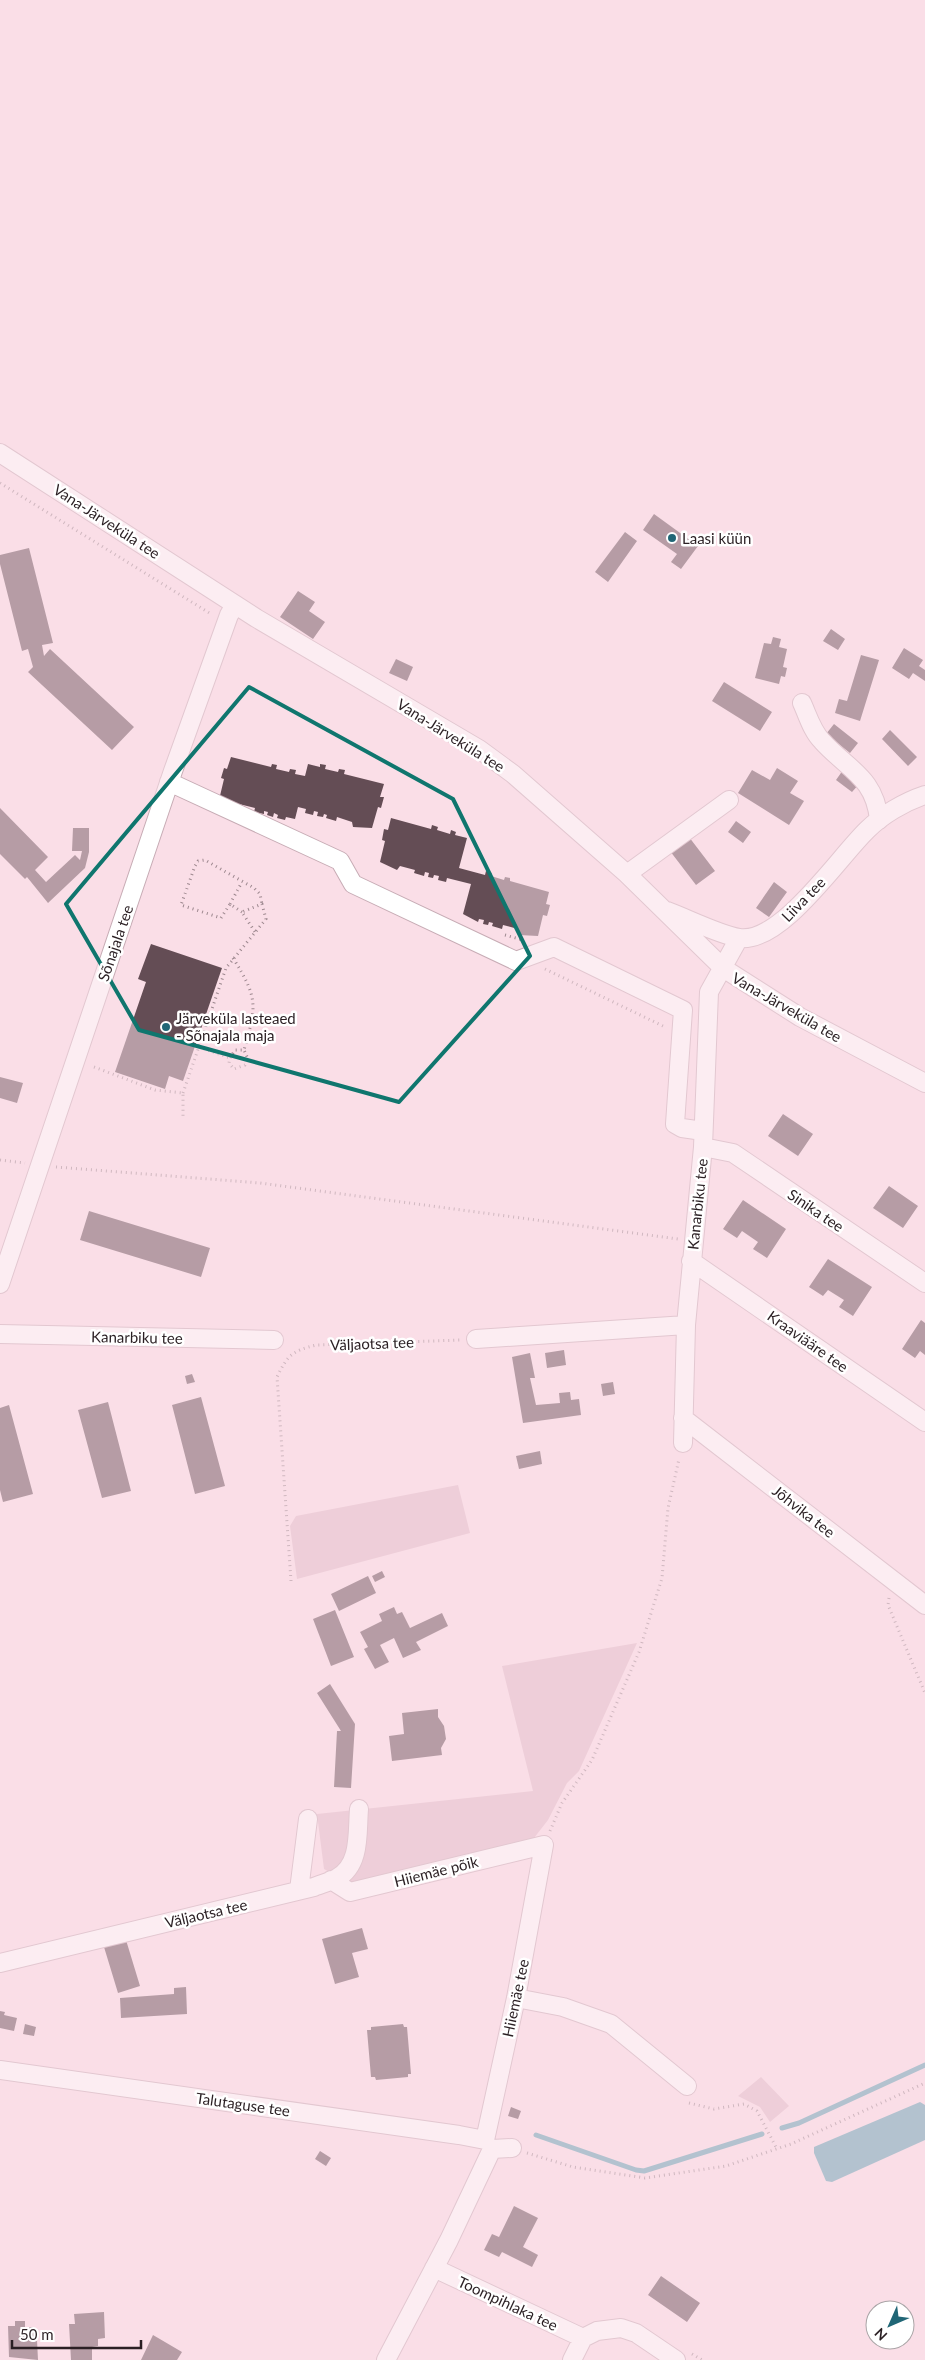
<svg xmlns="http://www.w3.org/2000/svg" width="925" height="2360" font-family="Lato,sans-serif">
<rect width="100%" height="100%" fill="#fadee7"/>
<path fill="#e0bbc7" d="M458 1485 470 1533 297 1579 290 1526 296 1516Z
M637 1643 579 1771 567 1783 548 1820 534 1838 349 1883 324 1869 317 1814 533 1791 502 1666Z
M761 2077 789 2106 770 2122 760 2107 738 2096Z"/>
<path fill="#5ea0b1" d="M920 2102 925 2105V2140L832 2182 826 2181 814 2153V2147Z"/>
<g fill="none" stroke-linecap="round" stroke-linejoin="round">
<path stroke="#5ea0b1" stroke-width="5" d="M782 2128 799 2123 925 2065
M536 2135 636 2170 644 2171 762 2134"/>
</g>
<path fill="#644d55" d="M654 514 698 546 681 569 671 562 677 554 643 530Z
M625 532 637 541 608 582 595 572Z
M29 548 53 643 42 645 44 656 50 649 134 727 112 750 28 672 33 667 28 649 22 651 0 564V555Z
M298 591 315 602 309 611 325 622 313 639 280 617Z
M831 629 845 639 838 650 823 641Z
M773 637 781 639 779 647 787 649 783 667 787 668 785 677 781 676 779 684 755 678 764 643 771 644Z
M904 648 923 660 919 666 925 670V681L913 673 909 679 892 668Z
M861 655 879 660 860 721 835 713 839 699 847 701Z
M396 659 413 667 407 681 389 673Z
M724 682 772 712 760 731 712 701Z
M834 724 858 743 850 753 826 734Z
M890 730 917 757 908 766 882 739Z
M231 757 271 767 272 764 277 765 276 769 289 772 290 769 296 770 295 774 305 776 308 764 320 767V764L326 765 325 769 338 772 339 769 345 770 344 774 384 784 380 797H384L381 808 378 807 372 828 353 827 352 822 337 817 336 821 326 818 327 815 324 814 323 817 317 816 318 812 314 811 313 815 305 813 306 809 298 807 295 819 286 817 285 820 277 818 278 815 274 813 273 817 267 815 268 812 264 811V814L254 812 255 808 239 804 238 808 219 800 224 779 221 778 224 768 227 769Z
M777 768 798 781 790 793 804 801 789 825 738 793 752 770 770 780Z
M843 770 860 783 852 792 836 780Z
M0 808 48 857 35 870 46 882 75 855 80 860 82 851H72L73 828H89V852L85 868 48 903 27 877 25 879 0 854Z
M391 818 431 829 432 825 438 827 437 830 450 834 451 830 456 832 455 835 467 838 459 868 485 875 486 871 492 873 491 876 504 880 505 877 510 878V881L549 892 546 904 550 905 547 916 543 915 538 936 519 935 518 929 503 925 502 929 492 926 493 923 489 922 488 925 483 924 484 920 479 919 478 922 463 914 471 884 447 878 446 882 438 880 439 876 434 875 433 878 428 877 429 873 425 872 424 876 414 873 415 870 400 866 397 870 380 862 385 841 382 840 384 829 388 830Z
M736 821 751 832 743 843 728 832Z
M689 837 715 871 696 885 670 851Z
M774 882 787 892 769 917 756 908Z
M151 944 222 968 183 1081 169 1076 165 1089 115 1072 146 982 138 979Z
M0 1077 23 1083 17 1103 0 1098Z
M783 1114 813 1134 798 1156 768 1136Z
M889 1186 918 1206 903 1228 873 1208Z
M743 1200 786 1229 767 1258 753 1249 758 1242 742 1231 737 1238 723 1229Z
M89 1211 210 1248 201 1277 80 1240Z
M828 1259 872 1287 853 1316 839 1307 844 1300 828 1290 823 1296 809 1287Z
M921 1320 925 1323V1355L920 1351 915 1358 902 1349Z
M564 1350 566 1365 547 1368 545 1353Z
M530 1353 535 1378H530L536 1405 560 1403 559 1393 570 1392 571 1400 579 1399 581 1415 523 1423 512 1357Z
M192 1374 195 1382 187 1384 185 1376Z
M613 1382 615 1394 603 1396 601 1384Z
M201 1397 225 1486 195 1494 172 1405Z
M108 1402 131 1491 102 1498 78 1410Z
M9 1405 33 1494 3 1502 0 1490V1408Z
M540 1451 542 1464 519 1469 516 1456Z
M382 1571 385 1577 375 1582 372 1576Z
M368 1576 376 1593 339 1611 331 1594Z
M394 1607 397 1614 402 1612 410 1628 442 1613 448 1626 416 1642 421 1650 403 1658 394 1638 380 1645 389 1662 375 1669 364 1649 368 1647 360 1632 382 1621 379 1614Z
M335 1610 354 1657 331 1666 313 1619Z
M330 1684 355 1724 351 1788 334 1787 337 1731H341L317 1693Z
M438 1709V1717L444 1726 446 1739 441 1748 442 1755 392 1761 389 1736 404 1734 402 1713Z
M362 1928 368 1949 352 1953 359 1977 335 1984 322 1939Z
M126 1940 140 1986 118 1993 104 1947Z
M186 1987 187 2014 121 2018 120 1998 174 1994V1988Z
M0 2011 5 2012 4 2015 17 2018 14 2031 0 2028Z
M25 2024 36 2027 34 2036 23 2034Z
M403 2024 404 2027H407L411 2074H408V2077L376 2080 375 2077H371L367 2030H371V2027Z
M511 2107 521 2111 518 2119 508 2116Z
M320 2151 331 2158 326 2166 315 2159Z
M514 2206 538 2218 523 2247 538 2255 532 2267 502 2252 499 2257 484 2250 492 2234 499 2237Z
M661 2276 700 2303 687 2322 648 2295Z
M104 2312 105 2338 98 2339V2346L92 2347V2360H71L69 2324H75L74 2314Z
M15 2321H25V2327H33L34 2341 37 2340 38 2360 9 2357 8 2326H15Z
M153 2335 182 2352 177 2360H141Z"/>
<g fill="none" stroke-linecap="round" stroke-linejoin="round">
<defs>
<path id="minor" d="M0 453 256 618 479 749 513 774 627 874 723 968 800 1017 925 1083
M802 703C808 716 812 731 822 741 847 769 875 777 879 820
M169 782 340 861 353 884 516 961 554 947 683 1010 675 1124 682 1128 703 1131
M627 874 729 800
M667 911C686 918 720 935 739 938 781 944 838 858 867 830 882 815 904 802 925 795
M703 1147 733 1153 925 1283
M691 1261 925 1422
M0 1284 173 771 229 615 235 605
M0 1334 274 1340
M476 1339 686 1325
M683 1418 925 1605
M683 1443 686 1325 703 1147 709 992 739 938
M331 1880 350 1892 544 1845 516 1998 485 2140
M299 1890 308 1819
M0 1963 314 1887C321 1884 330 1882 337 1878 361 1865 357 1833 359 1809
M516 1998 563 2007 611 2024 687 2086
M0 2070 459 2135 485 2140
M434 2268 583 2338
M386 2360 449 2240 492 2149 512 2148
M572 2360 583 2338 597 2331 621 2328 636 2333 676 2360"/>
</defs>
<use href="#minor" stroke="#c7acb5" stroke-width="20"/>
<path stroke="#9d888f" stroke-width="3" stroke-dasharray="1 4" stroke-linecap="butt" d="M0 483 211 614
M230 904 242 882
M242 912 230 904 221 918 181 905 195 866 198 861 205 860 254 888 260 894 262 904
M505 935 523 940
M233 958C258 998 257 1005 244 1050H235L230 1058 229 1063 234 1069 245 1065 248 1059 244 1050
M545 969 665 1027
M199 1047 230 1058
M94 1067 155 1090 183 1093V1118
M183 1093 226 968 266 919 262 904 242 912 255 932
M0 1160 25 1163
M56 1167 260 1183 678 1239
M291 1581 277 1377C288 1354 293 1351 316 1345L461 1340
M889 1598 888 1605 925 1693
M550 1831 562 1803 592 1760 639 1652 662 1578 668 1508 679 1459
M689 2103 714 2109 744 2104 757 2111 777 2149
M527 2153 573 2167 645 2178 726 2166 791 2144 925 2083
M692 2354 702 2360"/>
<use href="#minor" stroke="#fff" stroke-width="18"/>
</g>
<path d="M0 0H925V2360H0ZM249 687 453 799 530 956 399 1102 139 1030 66 904Z" fill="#fadee7" fill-opacity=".55" fill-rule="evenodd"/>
<path fill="none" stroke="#0f766e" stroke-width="4" stroke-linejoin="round" d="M249 687 453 799 530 956 399 1102 139 1030 66 904Z"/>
<g fill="#206676" stroke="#fff" stroke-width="2">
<circle cx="672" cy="538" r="5"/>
<circle cx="166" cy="1027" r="5"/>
</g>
<g text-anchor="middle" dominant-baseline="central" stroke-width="5" stroke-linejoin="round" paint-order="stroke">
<g font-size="15" fill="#2a1f23" stroke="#fff">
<text transform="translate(107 521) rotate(33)">Vana-Järveküla tee</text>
<text transform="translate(451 735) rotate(32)">Vana-Järveküla tee</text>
<text transform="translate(803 899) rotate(-46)">Liiva tee</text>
<text transform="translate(115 943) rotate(-71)">Sõnajala tee</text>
<text transform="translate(787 1007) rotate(30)">Vana-Järveküla tee</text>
<text transform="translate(697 1204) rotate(-84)">Kanarbiku tee</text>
<text transform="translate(816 1210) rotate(34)">Sinika tee</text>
<text transform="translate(137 1337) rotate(1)">Kanarbiku tee</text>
<text transform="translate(808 1341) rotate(35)">Kraaviääre tee</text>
<text transform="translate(372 1343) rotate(-2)">Väljaotsa tee</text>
<text transform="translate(804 1511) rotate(38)">Jõhvika tee</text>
<text transform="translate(436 1871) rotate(-14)">Hiiemäe põik</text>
<text transform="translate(206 1913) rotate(-13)">Väljaotsa tee</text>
<text transform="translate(515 1998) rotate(-78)">Hiiemäe tee</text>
<text transform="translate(243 2104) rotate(8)">Talutaguse tee</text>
<text transform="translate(508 2303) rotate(25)">Toompihlaka tee</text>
</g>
<g font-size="15" fill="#2a1f23" stroke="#fff" text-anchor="start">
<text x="682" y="538">Laasi küün</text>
<text x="176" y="1018">Järveküla lasteaed<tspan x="176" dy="17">- Sõnajala maja</tspan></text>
</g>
</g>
<g transform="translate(890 2325) rotate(225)"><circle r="24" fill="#ffffff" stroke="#aaa5a7"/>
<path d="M0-4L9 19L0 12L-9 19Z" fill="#206676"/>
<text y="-8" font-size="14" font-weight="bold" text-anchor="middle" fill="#2a1f23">N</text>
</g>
<path d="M12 2340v8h129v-8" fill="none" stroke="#2a1f23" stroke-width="2.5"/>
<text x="20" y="2340" font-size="15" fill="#2a1f23" stroke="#ffffff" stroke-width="4" paint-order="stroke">50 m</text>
</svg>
